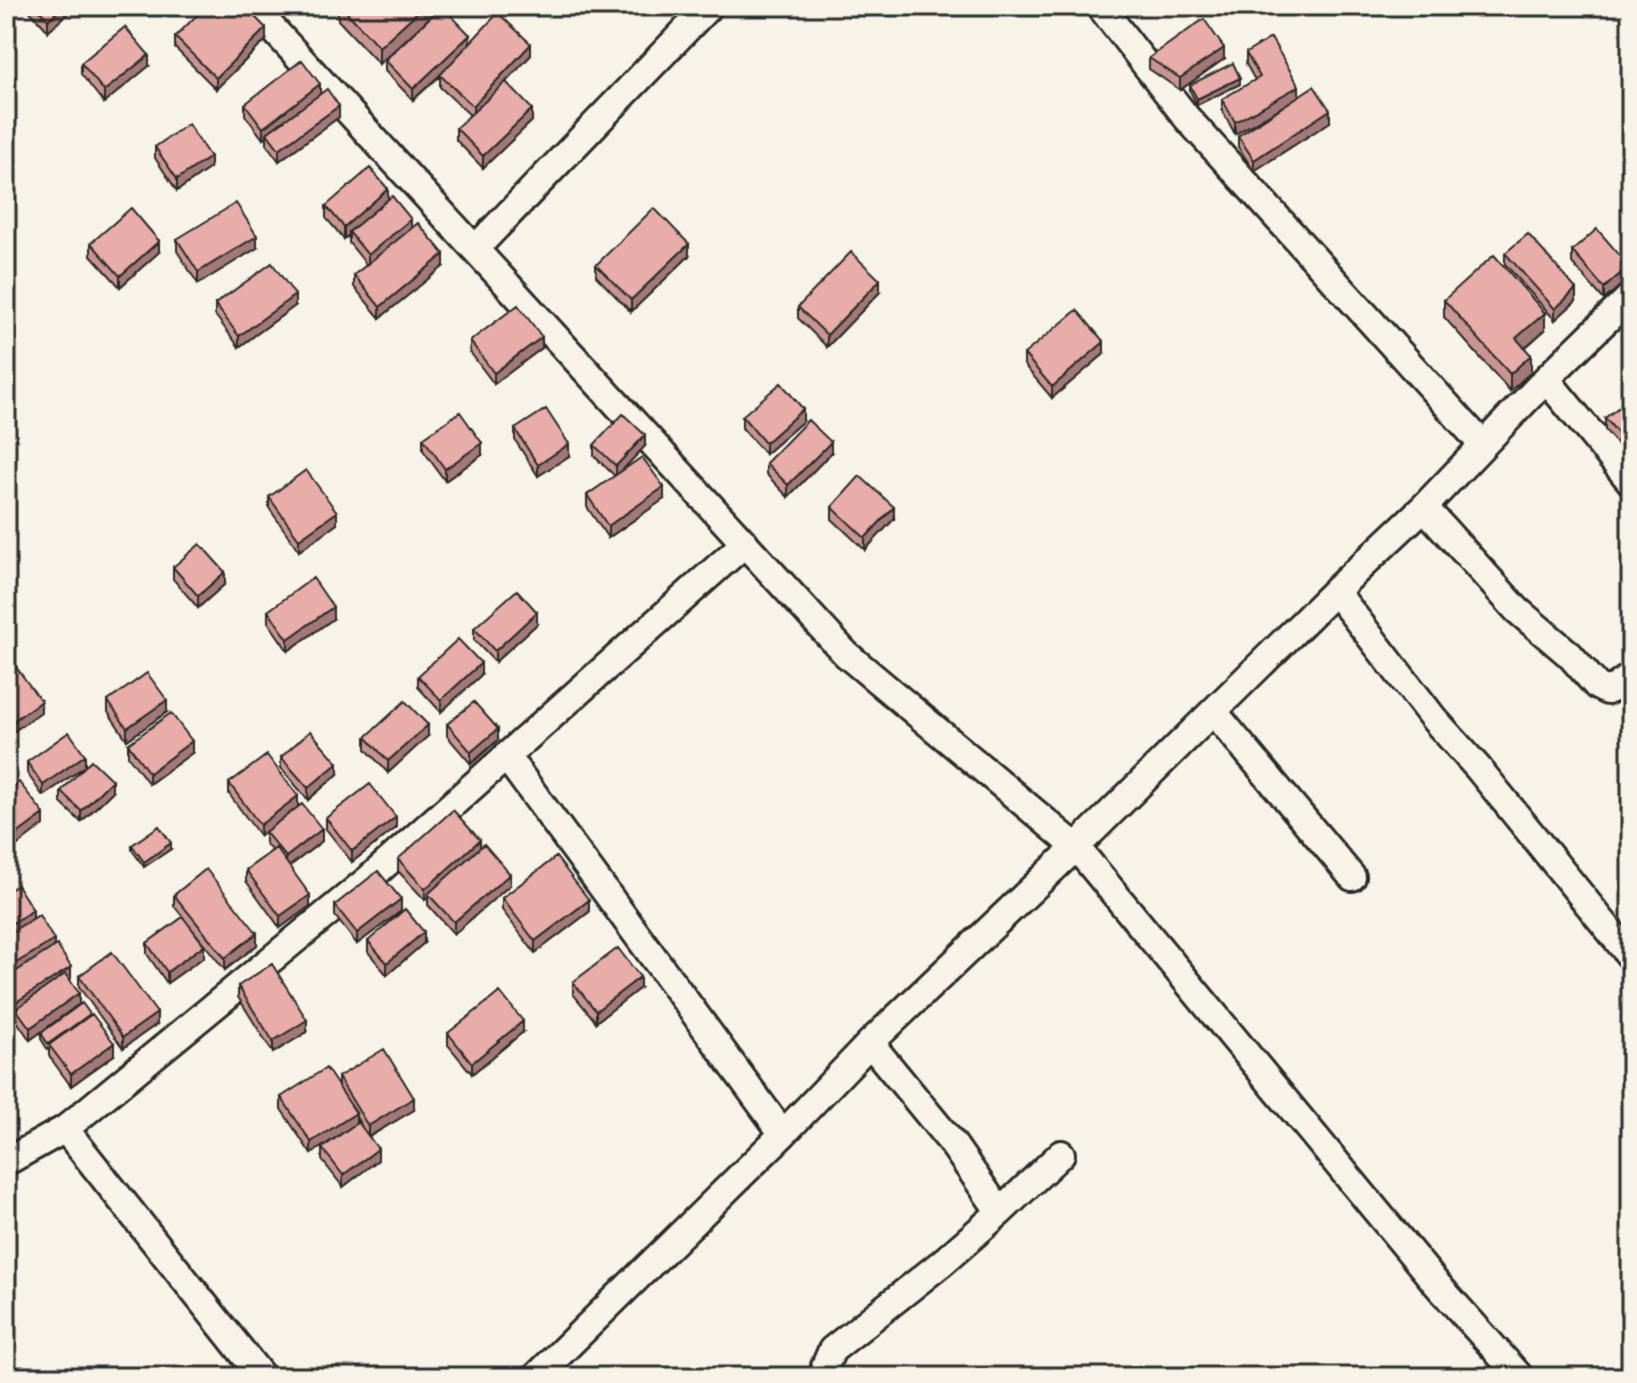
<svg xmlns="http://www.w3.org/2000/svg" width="1637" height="1383" font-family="Mali,sans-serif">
<rect width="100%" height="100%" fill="#f7f3e8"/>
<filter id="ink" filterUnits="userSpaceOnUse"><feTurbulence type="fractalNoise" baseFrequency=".0125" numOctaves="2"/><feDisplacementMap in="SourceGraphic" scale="16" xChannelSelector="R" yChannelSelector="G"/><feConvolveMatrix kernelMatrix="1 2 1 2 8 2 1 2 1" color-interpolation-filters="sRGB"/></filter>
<g filter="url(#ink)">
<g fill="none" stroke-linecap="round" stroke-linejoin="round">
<defs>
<path id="minor" d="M252 6 846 654 1076 847 1435 1282 1520 1377
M1100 6 1187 118 1483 445
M475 249 709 6
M1546 379 1631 482
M1424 507 1517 610 1570 655 1597 686 1607 691 1616 687 1631 676
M1335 591 1434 719 1478 768 1631 957
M1214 712 1352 877
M506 756 783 1134
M870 1043 952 1143 1000 1212
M65 1129 370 878 745 543
M6 1162 65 1129 262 1377
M536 1377 783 1134 870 1043 1076 847 1335 591 1424 507 1546 379 1631 296
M829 1377 825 1366 832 1350 943 1262 1000 1212 1061 1154"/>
</defs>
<use href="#minor" stroke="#2b2b2b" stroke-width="32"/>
<use href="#minor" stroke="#f7f3e8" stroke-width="26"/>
</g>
<path fill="#c89590" stroke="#2b2b2b" stroke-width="2" fill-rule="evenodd" d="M25 6H72V10L48 31Z
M338 6H438L379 64 338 20Z
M175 37 266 40 216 89 175 48Z
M470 42 531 55 501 87 532 121 483 168 456 140V128L470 115 440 87V76L413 100 385 71V60Z
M1246 53 1330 122 1254 171 1238 147V136L1285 105 1235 134 1222 110V99L1255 80 1246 64Z
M1149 58 1224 59 1180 90 1149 69Z
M81 63 149 66 104 103 81 74Z
M1240 84 1197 105 1190 91V85Z
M320 94 339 117 279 161 267 145V136L263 139 245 115V104Z
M155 147 210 168 177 191 155 158Z
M388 199 411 229 444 266 380 318 354 287V275L367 265 349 243V235L344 239 326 218V206Z
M177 239 257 248 198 284 177 251Z
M91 243 159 252 120 287 91 255Z
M1572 251 1629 278 1604 300 1572 263Z
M1505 253 1576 301 1555 320 1505 264Z
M689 256 631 312 596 276V265Z
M880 292 827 347 798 318V307Z
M1444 300 1545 330 1525 348 1531 372 1510 391 1444 317Z
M215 304 295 306 239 347 215 315Z
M470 341 542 348 494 384 470 352Z
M1024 354H1104L1052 398 1024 365Z
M1631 414V461L1605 430V418Z
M742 416 803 421 765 454 742 428Z
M515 429 569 456 538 476 515 440Z
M423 438 482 455 445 481 423 450Z
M594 445 645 446 620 472 664 499 608 538 587 507V495L615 476 594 456Z
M831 453 788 497 766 474V463Z
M269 497 337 524 299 551 269 508Z
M832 507 894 519 865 550 832 519Z
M173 567 225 584 198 608 173 579Z
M268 611 333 619 288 651 268 622Z
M537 624 495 662 474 640V628Z
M481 675 441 712 418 687V676Z
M108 701 167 712 127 740 108 712Z
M447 724 498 740 471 764 447 736Z
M428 736 388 773 366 749V737Z
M128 744 192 753 149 784 128 756Z
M281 757 338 774 308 800 281 768Z
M27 762 85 766 43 796 27 773Z
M229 783 298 806 322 841 289 867 310 906 280 928 246 881V870L272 851 265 843V832L260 836 229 794Z
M61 791 112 792 81 822 61 803Z
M326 818 396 828 352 862 326 829Z
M132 845 171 849 144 867 132 850Z
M480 848 510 885 454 934 428 905V898L425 900 398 871V859Z
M6 893 33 918 54 947 71 978 70 979 79 1004 30 1040 16 1020V1013L6 998Z
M174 895 257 945 225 970 189 925 204 957 167 983 147 954V943L183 917 174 906Z
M502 898 589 912 535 953 502 910Z
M335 905 401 911 357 944 335 916Z
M368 941 424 943 387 975 368 952Z
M79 976 157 1024 123 1048 79 987Z
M573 982 640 988 596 1022 573 994Z
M238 986 307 1032 273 1053 238 997Z
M523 1032 472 1074 448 1045V1033Z
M41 1033 114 1055 71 1086 49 1056V1049L48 1050 41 1039Z
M338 1077 414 1110 369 1137 378 1160 343 1187 322 1160V1148L342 1133 311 1154 281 1109V1097L338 1087ZM356 1117 362 1127 356 1123Z"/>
<path fill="#a27976" stroke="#2b2b2b" stroke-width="2" d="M63 6H72V10L48 31V20Z
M424 6H438V10L379 64V47Z
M266 28V40L216 89V78Z
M470 35V47L413 100V89Z
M531 44V55L473 117V106Z
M1224 48V59L1180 90V78Z
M149 55V66L104 103V91Z
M1240 78V84L1197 105V99Z
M320 84V95L267 133V136L263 139V128Z
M1299 86V97L1235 134V122Z
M339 106V117L279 161V149Z
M532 109V121L483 168V156Z
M1330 110V122L1254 171V160Z
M210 157V168L177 191V179Z
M388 189V201L349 232V235L344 239V227Z
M411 219V230L368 266V255Z
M257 236V248L198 284V272Z
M159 241V252L120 287V276Z
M689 244V256L631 312V300Z
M444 254V266L380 318V307Z
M1629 266V278L1604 300V288Z
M880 280V292L827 347V335Z
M1576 289V301L1555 320V309Z
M295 295V306L239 347V336Z
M1545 313V330L1516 355V338Z
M542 337V348L494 384V373Z
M1104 342V354L1052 398V387Z
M1531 355V372L1510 391V374Z
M803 409V421L765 454V443Z
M645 435V446L616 477V466Z
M831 442V453L788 497V485Z
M482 443V455L445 481V469Z
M569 444V456L538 476V465Z
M664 487V499L608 538V526Z
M894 507V519L865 550V538Z
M337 512V524L299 551V539Z
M225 572V584L198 608V596Z
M333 607V619L288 651V639Z
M537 612V624L495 662V651Z
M481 663V675L441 712V700Z
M167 700V712L127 740V728Z
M41 701V712L6 737V726Z
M428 725V736L388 773V761Z
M498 729V740L471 764V752Z
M192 741V753L149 784V773Z
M85 755V766L43 796V785Z
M338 763V774L308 800V788Z
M112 780V792L81 822V811Z
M298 796V808L260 836V825Z
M44 814V825L6 854V842Z
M396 817V828L352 862V851Z
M322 829V841L286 869V857Z
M480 840V852L428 894V898L425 900V889Z
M171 843V849L144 867V862Z
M510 874V885L454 934V922Z
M310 895V906L280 928V916Z
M401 899V911L357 944V933Z
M589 900V912L535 953V941Z
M33 910V921L6 939V927Z
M424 932V943L387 975V963Z
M257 933V945L225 970V958Z
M54 940V951L6 981V969Z
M204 945V957L167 983V972Z
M71 967V978L18 1012 16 1009V1014V1002Z
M640 977V988L596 1022V1011Z
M79 993V1004L30 1040V1028Z
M157 1013V1024L123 1048V1037Z
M307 1020V1032L273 1053V1041Z
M523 1021V1032L472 1074V1063Z
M114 1043V1055L71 1086V1074Z
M414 1098V1110L368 1137V1126Z
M356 1113V1124L311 1154V1142Z
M378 1149V1160L343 1187V1175Z"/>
<path fill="#e8ada8" stroke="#2b2b2b" stroke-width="2" d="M36 6H63L48 20Z
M206 6H244L266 28 216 78 175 37Z
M341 6H424L379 47Z
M442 6 470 35 413 89 385 60Z
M498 13 531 44 473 106 440 75Z
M1204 19 1224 48 1180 78 1149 58Z
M125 27 149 55 104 91 81 63Z
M1271 38 1299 86 1235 122 1222 99 1260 77 1246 53Z
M302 60 320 84 263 128 245 104Z
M1233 63 1240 78 1197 99 1190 85Z
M506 82 532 109 483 156 456 128Z
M1314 86 1330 110 1254 160 1238 136Z
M327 89 339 106 279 149 267 133Z
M188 124 210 157 177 179 155 147Z
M370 168 388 189 344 227 326 206Z
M392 196 411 219 368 255 349 232Z
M236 203 257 236 198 272 177 239Z
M131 208 159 241 120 276 91 243Z
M654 208 689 244 631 300 596 265Z
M418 223 444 254 380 307 354 275Z
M1597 229 1629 266 1604 288 1572 251Z
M1528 234 1576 289 1555 309 1505 253Z
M851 252 880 280 827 335 798 307Z
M1494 255 1545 313 1516 338 1531 355 1510 374 1444 300Z
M272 263 295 295 239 336 215 304Z
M518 305 542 337 494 373 470 341Z
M1077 310 1104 342 1052 387 1024 354Z
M781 383 803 409 765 443 742 416Z
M1623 404 1631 414V449L1605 418Z
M546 409 569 444 538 465 515 429Z
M460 412 482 443 445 469 423 438Z
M623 414 645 435 616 466 594 445Z
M808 420 831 442 788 485 766 463Z
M642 457 664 487 608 526 587 495Z
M306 470 337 512 299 539 269 497Z
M860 476 894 507 865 538 832 507Z
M200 544 225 572 198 596 173 567Z
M313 578 333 607 288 639 268 611Z
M517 590 537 612 495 651 474 628Z
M458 639 481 663 441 700 418 676Z
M16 667 41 701 6 726V674Z
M147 673 167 700 127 728 108 701Z
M405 701 428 725 388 761 366 737Z
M474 702 498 729 471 752 447 724Z
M171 713 192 741 149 773 128 744Z
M310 731 338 763 308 788 281 757Z
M69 732 85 755 43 785 27 762Z
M267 755 298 796 260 825 229 783Z
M91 760 112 780 81 811 61 791Z
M19 782 44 814 6 842V792Z
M370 784 396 817 352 851 326 818Z
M302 804 322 829 286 857 265 832Z
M453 810 480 840 425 889 398 859Z
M159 826 171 843 144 862 132 845Z
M484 844 510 874 454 922 428 894Z
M276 848 310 895 280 916 246 870Z
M556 857 589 900 535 941 502 898Z
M206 869 257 933 225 958 174 895Z
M378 871 401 899 357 933 335 905Z
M17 885 33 910 6 927V893Z
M405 909 424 932 387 963 368 941Z
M39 915 54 940 6 969V935Z
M183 917 204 945 167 972 147 943Z
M57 945 71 967 16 1002 6 987V978Z
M618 948 640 977 596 1011 573 982Z
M112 952 157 1013 123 1037 79 976Z
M272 964 307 1020 273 1041 238 986Z
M65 974 79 993 30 1028 16 1009Z
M500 992 523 1021 472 1063 448 1033Z
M82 1003 90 1014 48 1044 41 1033Z
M92 1014 114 1043 71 1074 49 1045Z
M384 1049 414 1098 368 1126 338 1077Z
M326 1068 356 1113 311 1142 281 1097Z
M358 1122 378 1149 343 1175 322 1148Z"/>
</g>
<rect width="1637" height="1383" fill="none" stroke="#f7f3e8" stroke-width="32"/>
<rect x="16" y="16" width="1605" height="1351" fill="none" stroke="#2b2b2b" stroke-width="3" filter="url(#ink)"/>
</svg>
